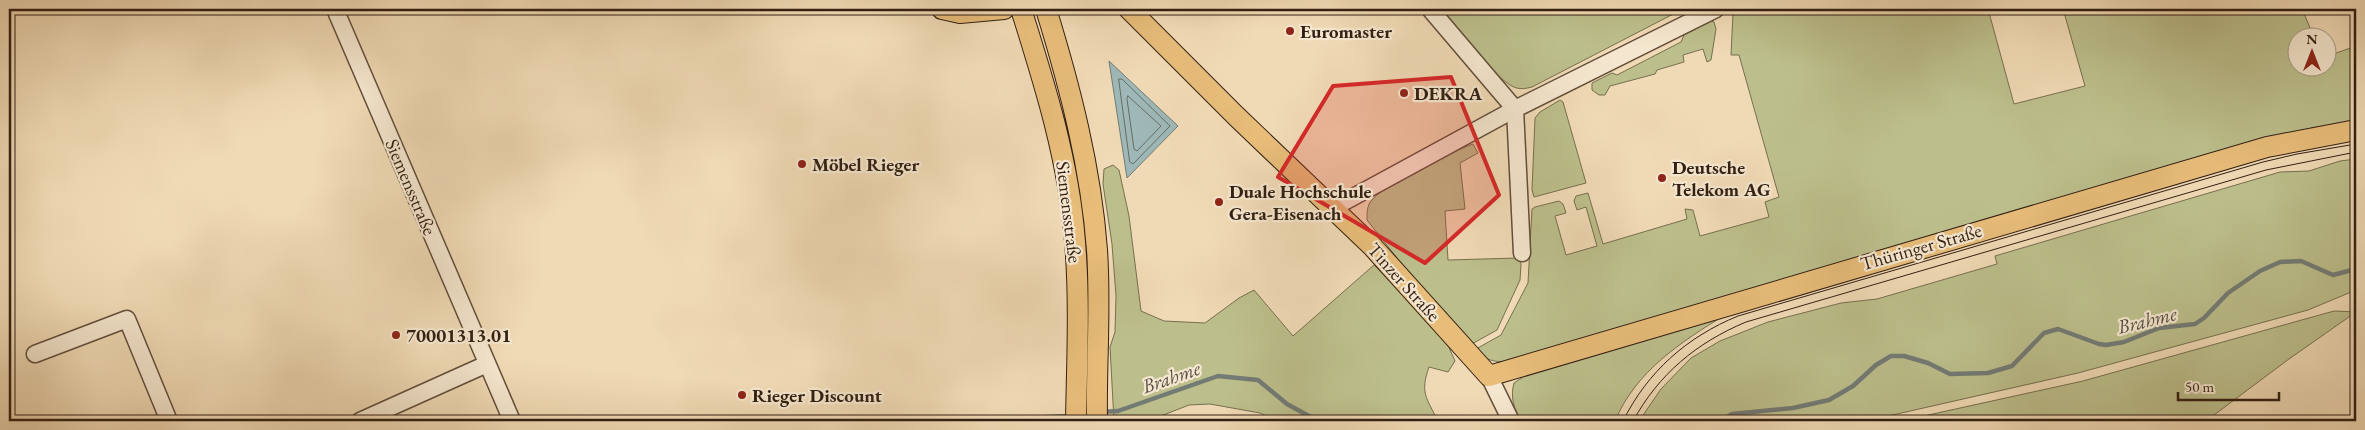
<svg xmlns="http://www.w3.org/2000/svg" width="2365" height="430" font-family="'EB Garamond',serif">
<rect width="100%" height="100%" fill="#f0dab5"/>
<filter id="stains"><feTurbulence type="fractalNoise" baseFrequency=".004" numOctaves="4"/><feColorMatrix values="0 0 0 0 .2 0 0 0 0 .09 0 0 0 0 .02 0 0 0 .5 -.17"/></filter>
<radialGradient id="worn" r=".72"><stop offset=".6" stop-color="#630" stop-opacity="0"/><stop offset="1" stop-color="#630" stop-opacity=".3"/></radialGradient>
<path fill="#bcbf8c" stroke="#776f50" d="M1442 9H1683L1532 87C1524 89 1518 90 1510 85 1487 70 1460 30 1442 9Z
M1739 9H1988L2014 104 2085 86 2063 9H2302L2314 37 2298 38V68H2328V56L2356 46V122L2316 127 2270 138 1508 361C1494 363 1485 360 1476 349L1501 335 1528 283 1532 209 1535 207 1559 201 1563 204 1566 213 1555 216 1566 255 1597 246 1586 207 1577 210 1574 201 1576 196 1588 193 1603 244 1687 219 1685 209 1693 210 1700 236 1769 217 1765 202 1779 197 1739 55H1731L1733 13Z
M1711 21 1714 22 1716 29 1711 60 1707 62 1703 49 1683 55 1684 62 1657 70 1655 74 1610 86 1605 95H1599L1592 90V83L1612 73 1617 75 1681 42 1684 35Z
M1560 100 1563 102 1586 183 1534 197 1532 190 1535 118 1540 112Z
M1473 144 1478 153 1460 163 1465 209 1445 211 1448 260 1518 258 1521 264 1520 280 1497 330 1470 345 1420 287 1367 220C1367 213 1367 206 1371 201 1384 184 1451 152 1473 144Z
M2356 159V290L2308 310 2078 373 1866 421H1639L1661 389 1691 358 1720 341 1768 322 1841 303 1877 299 1997 264 1995 256 2280 172 2309 171 2340 161Z
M1113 165 1119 170 1129 216 1141 311 1164 321 1205 323 1239 298 1254 290 1293 336 1374 265 1444 336 1455 361 1448 372 1429 367C1420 393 1426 397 1438 421H1277L1260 413 1210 404 1189 405 1148 421H1114L1110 347 1115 332 1116 296 1112 244 1103 184 1104 169Z
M2334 311 2356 312 2289 359 2206 421H1901L2083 381Z
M1725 315C1681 342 1636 371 1615 421H1521C1514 409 1510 397 1514 383L1529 373Z"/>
<path fill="#9eb8b7" stroke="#737b75" d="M1109 61 1178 126 1127 178Z"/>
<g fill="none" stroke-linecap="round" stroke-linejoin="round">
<path stroke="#686c65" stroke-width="1" d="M1119 79H1122L1170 126 1133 164 1130 162Z
M1128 96 1161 126 1137 151 1134 149 1127 99Z"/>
<path stroke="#737b75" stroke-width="4.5" d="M1102 412 1118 411 1218 376 1258 380 1287 404 1318 421
M1022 421 1026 418 1070 416
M1720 421 1732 414 1793 408 1829 400 1853 386 1876 365 1891 356H1904L1928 363 1950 374 1988 373 2012 366 2044 333 2058 329 2099 344 2106 345 2124 342 2159 328 2195 324 2204 318 2228 293 2260 271 2280 262 2301 261 2333 275 2356 269"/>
<defs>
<path id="minor" d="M335 9 512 421
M1430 9 1515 109 1522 253
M1333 208 1515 109 1716 9
M35 354 127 319 169 421
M1489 376 1511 421
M360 421 487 364"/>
<path id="major" d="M942 9 960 13 1004 9
M1021 9C1045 85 1069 162 1075 242 1080 302 1077 362 1076 421
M1046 9C1070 87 1091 168 1097 250 1101 307 1096 364 1097 421
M1129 9 1236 116 1372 246 1489 376 2267 147 2356 130"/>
</defs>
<use href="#minor" stroke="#624e3c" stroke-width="19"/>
<use href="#major" stroke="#321f13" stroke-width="22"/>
<use href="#minor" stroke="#f5e7cf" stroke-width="16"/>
<use href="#major" stroke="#e8bd7a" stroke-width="20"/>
<path stroke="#321f13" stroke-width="1" d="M1623 421C1648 371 1687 337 1738 316L2263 162 2297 154 2356 144
M1633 421C1659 374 1696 343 1746 322L2266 170 2356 152"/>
<path stroke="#321f13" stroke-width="4" stroke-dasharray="9 9" stroke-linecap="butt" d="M9 293 13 299"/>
</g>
<path fill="#d62828" fill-opacity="0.2" stroke="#d62828" stroke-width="4" stroke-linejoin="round" d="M1451 77 1499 195 1425 263 1278 177 1333 86Z"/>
<g fill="#8f2418" stroke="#f5e7cf" stroke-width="2">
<circle cx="1290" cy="31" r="5"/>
<circle cx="1404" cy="93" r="5"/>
<circle cx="802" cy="164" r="5"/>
<circle cx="1662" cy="178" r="5"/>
<circle cx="1219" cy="202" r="5"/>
<circle cx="396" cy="335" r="5"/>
<circle cx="742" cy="395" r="5"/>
</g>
<g text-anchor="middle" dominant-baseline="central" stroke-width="4.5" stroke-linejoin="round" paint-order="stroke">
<g font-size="19" font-weight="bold" fill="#321f13" stroke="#f5e7cf" text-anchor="start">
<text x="1300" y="31">Euromaster</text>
<text x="1414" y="93">DEKRA</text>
<text x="812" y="164">Möbel Rieger</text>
<text x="1672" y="167">Deutsche<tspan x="1672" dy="22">Telekom AG</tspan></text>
<text x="1229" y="191">Duale Hochschule<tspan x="1229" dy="22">Gera-Eisenach</tspan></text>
<text x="406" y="335">70001313.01</text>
<text x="752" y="395">Rieger Discount</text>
</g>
<g font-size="19" fill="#321f13" stroke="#f5e7cf">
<text transform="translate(411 187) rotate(67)">Siemensstraße</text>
<text transform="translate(1069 212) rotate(83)">Siemensstraße</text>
<text transform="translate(1921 247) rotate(-16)">Thüringer Straße</text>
<text transform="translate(1404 282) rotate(48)">Tinzer Straße</text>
</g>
<g font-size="20" font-style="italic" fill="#524d44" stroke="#f5e7cf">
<text transform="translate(2147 320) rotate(-14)">Brahme</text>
<text transform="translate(1171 377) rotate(-19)">Brahme</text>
</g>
</g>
<rect width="2365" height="430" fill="none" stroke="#f0dab5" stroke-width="30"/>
<rect x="10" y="10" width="2345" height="410" fill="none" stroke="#321f13" stroke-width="2.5"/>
<rect x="15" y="15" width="2335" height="400" fill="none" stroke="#321f13"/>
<g transform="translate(2312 52)"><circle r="24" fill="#f5e7cf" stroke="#a79784"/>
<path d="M0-4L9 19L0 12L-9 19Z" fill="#8f2418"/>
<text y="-8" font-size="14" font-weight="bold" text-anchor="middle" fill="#321f13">N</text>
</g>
<path d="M2178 392v8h101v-8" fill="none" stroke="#321f13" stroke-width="2.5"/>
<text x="2185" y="392" font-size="15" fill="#321f13" stroke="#f5e7cf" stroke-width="4" paint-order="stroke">50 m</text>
<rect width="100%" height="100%" filter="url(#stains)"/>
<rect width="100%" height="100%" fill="url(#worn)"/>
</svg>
